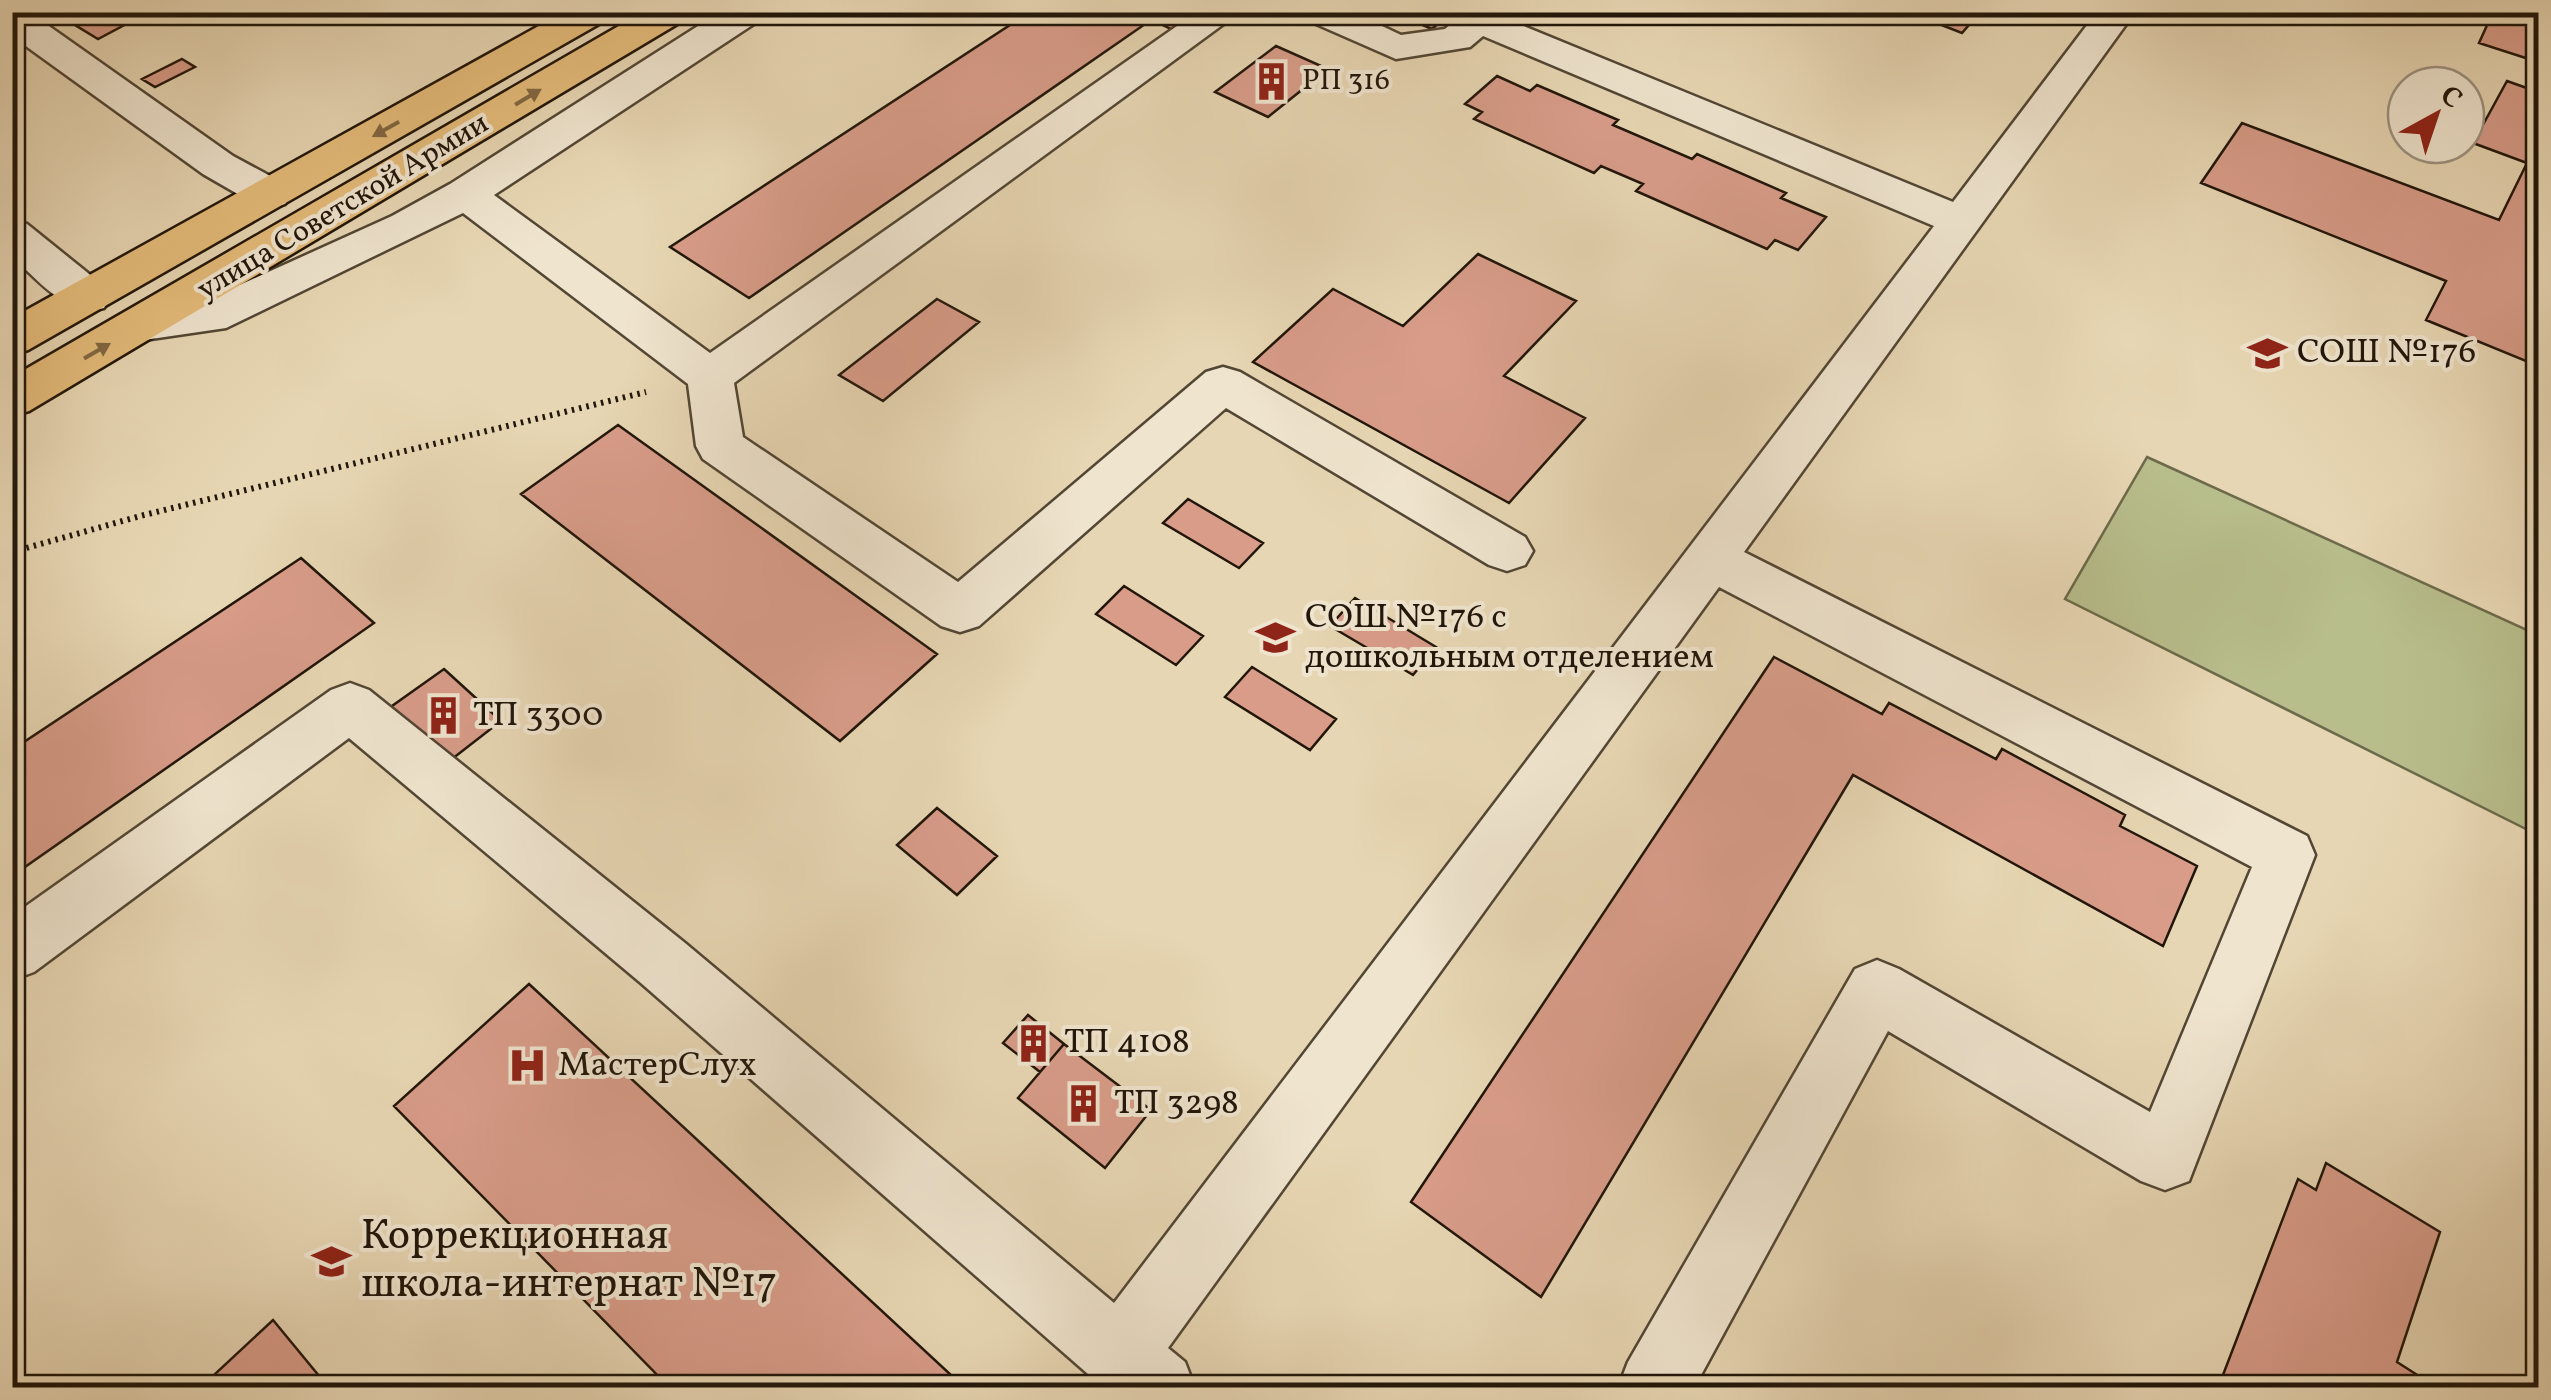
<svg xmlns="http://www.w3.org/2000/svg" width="2551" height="1400" font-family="Vollkorn,serif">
<rect width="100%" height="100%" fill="#e7d6b3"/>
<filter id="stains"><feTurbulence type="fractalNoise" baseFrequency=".002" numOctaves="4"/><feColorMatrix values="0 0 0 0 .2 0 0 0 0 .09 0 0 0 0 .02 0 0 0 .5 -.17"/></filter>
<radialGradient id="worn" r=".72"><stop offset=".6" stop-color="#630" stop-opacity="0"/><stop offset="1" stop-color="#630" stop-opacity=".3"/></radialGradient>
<path fill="#b7bd8b" stroke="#6c6a4a" stroke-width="2.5" d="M2147 457 2538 635V835L2065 599Z"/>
<path fill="#d89c89" stroke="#21160a" stroke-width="2.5" d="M101 12H149L98 39 75 25Z
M1030 12H1136L1151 20 749 298 670 247Z
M1136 12H1203L1175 31Z
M1392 12H1452L1432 29Z
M1908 12H1980L1962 33Z
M2493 12H2522L2538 18V62L2479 43Z
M1276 46 1328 69 1268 117 1215 92Z
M182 59 195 67 155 87 142 79Z
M1497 76 1530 91 1537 85 1618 120 1613 125 1692 159 1697 154 1786 193 1781 198 1826 217 1798 250 1775 240 1767 249 1636 191 1643 184 1601 166 1594 173 1474 119 1482 112 1465 104Z
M2507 81 2538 92V366L2426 320 2446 281 2201 183 2242 123 2499 220 2527 163 2473 143Z
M1478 254 1576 301 1504 376 1585 418 1509 503 1253 362 1333 289 1403 326Z
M937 299 979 322 883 401 839 375Z
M618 425 937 654 840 741 521 494Z
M1188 499 1263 543 1239 568 1163 523Z
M301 558 374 623 12 876V750Z
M1124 586 1203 636 1176 665 1096 614Z
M1355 598 1436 647 1413 675 1330 626Z
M1774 657 1882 714 1889 703 1996 759 2002 749 2125 815 2120 826 2197 866 2163 946 1853 775 1541 1297 1411 1202Z
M1252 667 1336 719 1310 750 1225 697Z
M444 669 501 721 443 766 385 711Z
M937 808 997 856 957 895 897 845Z
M529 984 965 1388H670L394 1106Z
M1028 1015 1064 1044 1040 1072 1003 1043Z
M1064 1044 1151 1110 1105 1168 1018 1098Z
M2326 1163 2440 1232 2397 1362 2422 1378 2419 1388H2218L2298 1179 2316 1190Z
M273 1320 329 1388H200Z"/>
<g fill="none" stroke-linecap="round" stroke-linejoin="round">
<defs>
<path id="minor" d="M12 12H29L233 156 285 184 291 194 285 204 270 208 255 204 203 174 12 36Z
M720 12H765L760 20 494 195 710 353 1197 12H1240L734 383 743 437 958 582 1206 372 1223 367 1240 372 1525 537 1533 551 1525 565 1507 571 1489 565 1226 408 979 626 960 632 941 626 703 459 696 446 688 384 463 213 226 328 144 340 128 335 121 324 128 313 202 302 392 216 450 184Z
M1302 12H1352L1401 35 1445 29 1465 12H1507L1504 18 1953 202 2097 12H2135L1744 552 2307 836 2315 855 2189 1181 2165 1190 2141 1181 1888 1031 1694 1388H1618L1628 1362 1855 969 1877 960 1899 969 2150 1112 2252 867 1719 587 1168 1348 1185 1362 1195 1388H1104L641 983 349 738 34 972 12 980V916L331 690 350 683 369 690 685 943 1114 1303 1934 226 1483 36 1470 47 1396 59 1307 20Z
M12 220 27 224 104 286 110 297 104 308C67 318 39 280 12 257Z"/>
<path id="major" d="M564 12H611L606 20 28 350 12 355V318Z
M643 12H689L684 20 29 411 12 416V377Z"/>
</defs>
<use href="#minor" stroke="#524634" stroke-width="5"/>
<use href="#major" stroke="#21160a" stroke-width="5"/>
<path stroke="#21160a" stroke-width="6" stroke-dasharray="2.5 5" stroke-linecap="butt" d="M12 552 144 515 646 392"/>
<use href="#minor" fill="#efe4ce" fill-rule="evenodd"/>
<use href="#major" fill="#e4bb7a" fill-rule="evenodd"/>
</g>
<defs><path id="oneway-solid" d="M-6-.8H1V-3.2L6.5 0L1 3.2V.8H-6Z" transform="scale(2.5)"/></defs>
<g fill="#826842">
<use href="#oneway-solid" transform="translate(528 97) rotate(-31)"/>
<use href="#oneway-solid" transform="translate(386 129) rotate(151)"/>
<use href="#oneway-solid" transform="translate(97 351) rotate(-30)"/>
</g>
<defs>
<symbol id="building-bare" viewBox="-9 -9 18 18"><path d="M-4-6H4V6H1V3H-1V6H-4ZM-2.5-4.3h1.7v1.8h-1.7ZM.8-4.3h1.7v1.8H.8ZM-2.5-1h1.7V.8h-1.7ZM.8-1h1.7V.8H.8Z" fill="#8f2418" stroke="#efe4ce" stroke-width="2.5" paint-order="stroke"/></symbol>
<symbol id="school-bare" viewBox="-9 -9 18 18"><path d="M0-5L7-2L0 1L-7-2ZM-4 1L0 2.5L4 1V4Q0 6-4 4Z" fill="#8f2418" stroke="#efe4ce" stroke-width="2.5" paint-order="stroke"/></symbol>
<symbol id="hospital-bare" viewBox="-9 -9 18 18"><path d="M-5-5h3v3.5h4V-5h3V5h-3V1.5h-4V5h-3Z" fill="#8f2418" stroke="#efe4ce" stroke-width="2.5" paint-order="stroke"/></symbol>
</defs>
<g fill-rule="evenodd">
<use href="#building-bare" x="1244" y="54" width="55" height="55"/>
<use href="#school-bare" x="2240" y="326" width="55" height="55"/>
<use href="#school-bare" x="1248" y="610" width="55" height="55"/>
<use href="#building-bare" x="416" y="688" width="55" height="55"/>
<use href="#building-bare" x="1006" y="1016" width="55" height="55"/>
<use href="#hospital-bare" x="500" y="1038" width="55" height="55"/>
<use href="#building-bare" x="1056" y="1076" width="55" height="55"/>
<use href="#school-bare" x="304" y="1234" width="55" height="55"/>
</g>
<g text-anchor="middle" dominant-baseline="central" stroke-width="8" stroke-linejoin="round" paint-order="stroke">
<g font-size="30" fill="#21160a" stroke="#efe4ce" text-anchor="start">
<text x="1302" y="81">РП 316</text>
</g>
<g font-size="30" fill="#21160a" stroke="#efe4ce">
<text transform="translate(343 207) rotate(-31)">улица Советской Армии</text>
</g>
<g font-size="35" fill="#21160a" stroke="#efe4ce" text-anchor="start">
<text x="2297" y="353">СОШ №176</text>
<text x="1305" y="618">СОШ №176 с<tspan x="1305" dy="40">дошкольным отделением</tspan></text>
<text x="473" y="716">ТП 3300</text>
<text x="1064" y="1043">ТП 4108</text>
<text x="558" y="1066">МастерСлух</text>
<text x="1114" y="1104">ТП 3298</text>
</g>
<g font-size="42" fill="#21160a" stroke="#efe4ce" text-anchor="start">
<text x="361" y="1237">Коррекционная<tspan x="361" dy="48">школа-интернат №17</tspan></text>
</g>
</g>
<rect width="2551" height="1400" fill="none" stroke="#e7d6b3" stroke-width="50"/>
<rect x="15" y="15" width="2521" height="1370" fill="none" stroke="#21160a" stroke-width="5"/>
<rect x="25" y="25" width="2501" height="1350" fill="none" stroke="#21160a" stroke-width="2.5"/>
<g transform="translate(2436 115) rotate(40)"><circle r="48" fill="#efe4ce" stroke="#9d9280" stroke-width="2.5"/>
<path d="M0-8L18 38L0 25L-18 38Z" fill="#8f2418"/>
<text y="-15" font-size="28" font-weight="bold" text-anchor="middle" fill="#21160a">С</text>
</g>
<rect width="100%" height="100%" filter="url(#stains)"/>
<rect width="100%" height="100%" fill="url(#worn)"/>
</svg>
